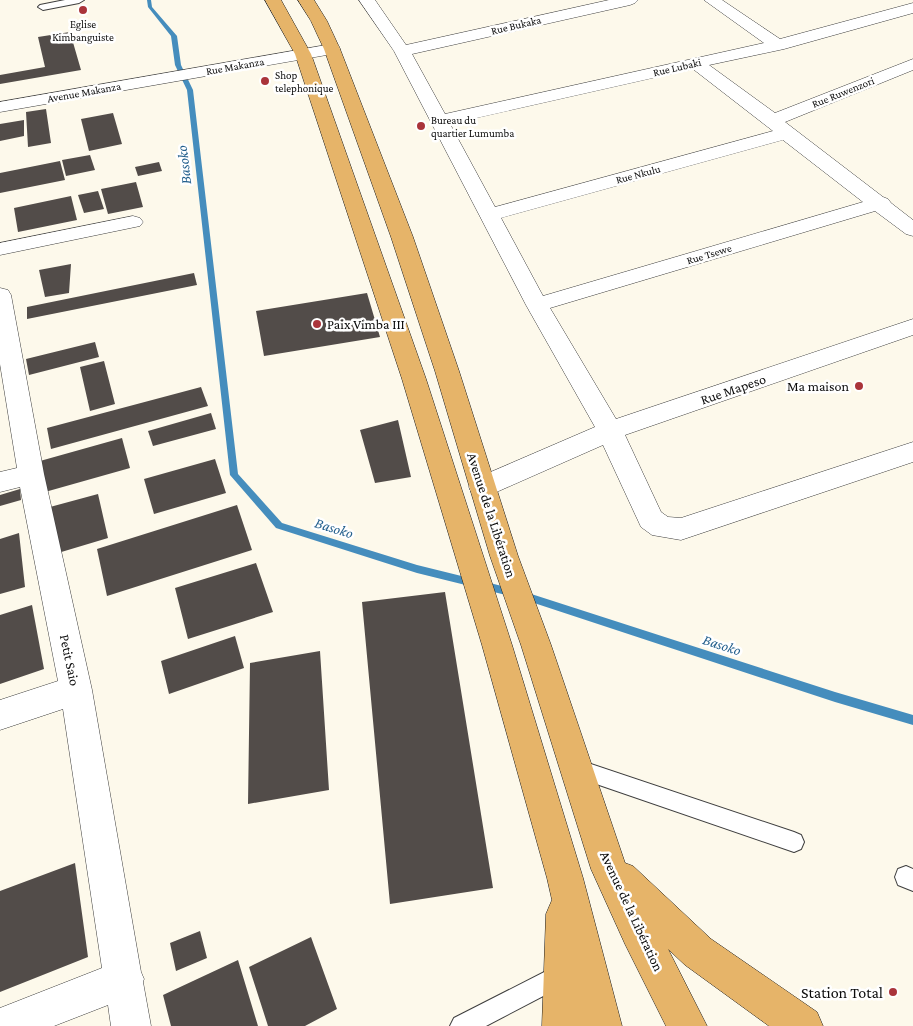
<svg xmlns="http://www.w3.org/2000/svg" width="913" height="1026" font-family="'Crimson Pro',serif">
<rect width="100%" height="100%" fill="#fdf9eb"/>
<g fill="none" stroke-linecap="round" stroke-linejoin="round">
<path fill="#458dbd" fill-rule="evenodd" d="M147 0H151L152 7 177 36 181 65 193 90 238 474 282 523 417 565 522 591 835 692 913 715V725L835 702 522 599 417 573 276 528 230 475 187 90 175 65 171 36 148 7Z"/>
</g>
<path fill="#524c49" d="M70 32 81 70 0 84V75L45 67 38 37Z
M46 109 51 143 28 147 26 112Z
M113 113 122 144 89 151 81 119Z
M24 120V136L0 141V124Z
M90 155 95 170 66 176 62 160Z
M60 161 65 180 0 193V173Z
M159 162 162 171 138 176 135 167Z
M136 182 143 207 108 214 101 189Z
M98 191 104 209 84 213 78 195Z
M71 196 77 220 18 232 14 208Z
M71 264 69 293 45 297 39 270Z
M194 273 197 285 27 319V307Z
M367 293 380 337 264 356 256 311Z
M95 342 99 357 29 375 26 359Z
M104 361 115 404 90 411 80 367Z
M201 387 208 406 51 449 47 428Z
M211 413 216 429 153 446 148 431Z
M398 420 411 477 375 483 360 430Z
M122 438 130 468 45 492 40 461Z
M215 459 226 493 154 514 144 479Z
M20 489 21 500 0 506V495Z
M98 494 108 538 58 553 50 507Z
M237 505 252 550 107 596 97 549Z
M19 533 25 587 0 594V539Z
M256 563 273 612 188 639 175 588Z
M445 592 493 888 390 904 362 602Z
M32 605 44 669 0 684V615Z
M235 636 244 668 169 694 161 661Z
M320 651 329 790 248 804 250 663Z
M75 863 88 957 0 992V891Z
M200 931 207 958 176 971 170 943Z
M311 937 337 1009 305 1026H268L249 967Z
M238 960 258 1026H171L163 995Z"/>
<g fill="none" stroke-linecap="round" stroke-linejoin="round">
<defs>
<path id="service" d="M65 0H84L79 3 43 10 38 7 40 5Z
M576 759 794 832 801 835 804 842 801 849 794 852 576 777 569 775 566 768 569 761Z
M906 866 913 869V891L898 885 895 877 898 869Z
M562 963 570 966 573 974 570 982 486 1026H450L454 1018Z"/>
<path id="minor" d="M359 0H375L406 45 609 0H638L635 3 630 5 412 54 445 114 764 43 704 0H722L780 39 913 3V13L784 49 709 65 775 113 913 59V70L785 122 883 197 888 199 891 203 913 220V236L906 234 875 211 550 308 616 419 913 319V335L625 435 661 512 668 517 681 518 913 442V462L681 540 652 535 641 527 603 445 492 494 482 497 472 494 469 487 472 480 595 427 526 305 394 51ZM693 69 773 131 495 207 450 124ZM783 140 863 202 543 296 501 218Z
M332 44 338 45 340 49 338 53 0 112V102Z
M133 216 140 218 143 222 140 226 0 255V243Z
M0 288 8 290 11 295 44 474 92 690 141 972 144 979 143 982 151 1026H111L108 1005 54 1026H0V1008L102 968 63 709 0 730V700L58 681 20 487 0 492V472L17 468 0 364Z"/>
<path id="trunk" d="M265 0H281L311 54 426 379 512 645 583 878 622 1026H582V1024V1026H542L546 914 552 900 547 878 482 645 402 379 295 54Z
M298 0H314L327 21 340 49 413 237 459 371 518 556 551 645 625 863 633 866 711 939 817 1012 823 1026H769L685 965 668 949 707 1026H666L625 944 591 869 521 645 490 556 435 371 391 237 324 49 311 21Z"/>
</defs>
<use href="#service" stroke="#3e3e3e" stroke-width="2"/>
<use href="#minor" stroke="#3e3e3e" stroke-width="1"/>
<use href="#trunk" stroke="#1c1c1c" stroke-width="1"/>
<use href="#service" fill="#fff" fill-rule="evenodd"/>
<use href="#minor" fill="#fff" fill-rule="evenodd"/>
<use href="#trunk" fill="#e6b469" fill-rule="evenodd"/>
</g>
<g fill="#aa343a" stroke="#fff" stroke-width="2">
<circle cx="83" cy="10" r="5"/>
<circle cx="265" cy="81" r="5"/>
<circle cx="421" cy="126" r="5"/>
<circle cx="317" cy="324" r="5"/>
<circle cx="859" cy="386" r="5"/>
<circle cx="893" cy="992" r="5"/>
</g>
<g text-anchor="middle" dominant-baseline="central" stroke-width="5" stroke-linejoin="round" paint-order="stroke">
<g font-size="11" fill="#0b0b0b" stroke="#fff" text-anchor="start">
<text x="83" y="24" text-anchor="middle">Eglise<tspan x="83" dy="13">Kimbanguiste</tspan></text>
<text x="275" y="75">Shop<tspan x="275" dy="13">telephonique</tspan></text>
<text x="431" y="120">Bureau du<tspan x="431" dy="13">quartier Lumumba</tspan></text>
</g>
<g font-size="11" fill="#0b0b0b" stroke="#fff">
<text transform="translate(516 25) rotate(-13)">Rue Bukaka</text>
<text transform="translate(235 66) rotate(-10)">Rue Makanza</text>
<text transform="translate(677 67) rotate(-13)">Rue Lubaki</text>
<text transform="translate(84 92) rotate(-10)">Avenue Makanza</text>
<text transform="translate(843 92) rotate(-22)">Rue Ruwenzori</text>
<text transform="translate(638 174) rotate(-15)">Rue Nkulu</text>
<text transform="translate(709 254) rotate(-17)">Rue Tsewe</text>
</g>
<g font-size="14" fill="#0b0b0b" stroke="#fff" text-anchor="start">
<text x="327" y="324">Paix Vimba III</text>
<text x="849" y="386" text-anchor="end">Ma maison</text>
</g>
<g font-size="14" fill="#0b0b0b" stroke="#fff">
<text transform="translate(733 389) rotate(-19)">Rue Mapeso</text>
<text transform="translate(492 515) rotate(72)">Avenue de la Libération</text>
<text transform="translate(70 660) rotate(78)">Petit Saio</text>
<text transform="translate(632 911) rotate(65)">Avenue de la Libération</text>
</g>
<g font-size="15" font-style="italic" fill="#235f8d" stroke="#fff">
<text transform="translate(184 165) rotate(-97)">Basoko</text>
<text transform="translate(334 528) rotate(17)">Basoko</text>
<text transform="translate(722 645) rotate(18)">Basoko</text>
</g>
<g font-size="16" fill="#0b0b0b" stroke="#fff" text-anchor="end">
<text x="883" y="992">Station Total</text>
</g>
</g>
</svg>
